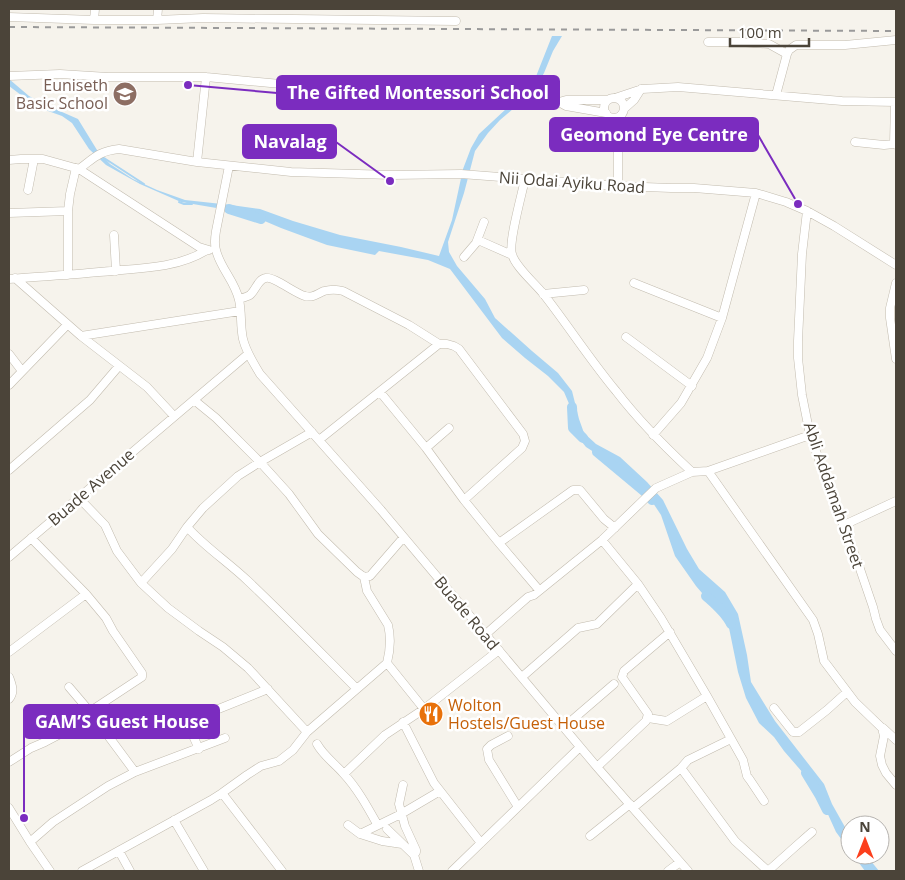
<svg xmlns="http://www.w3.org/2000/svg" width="905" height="880" font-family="'Open Sans',sans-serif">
<rect width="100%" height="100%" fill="#f6f3ec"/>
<path fill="#a9d4f2" d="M552 36H562L553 51 544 73 534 91 500 120 488 133 475 151 464 193 448 242 449 252 457 266 485 299 495 318 532 351 558 373 572 391 579 419 584 433 596 444 620 457 647 482 663 500 687 549 699 569 725 592 738 614 747 655 751 682 775 721 824 784 832 804 850 836V851L836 832 826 810 818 788 810 781 784 751 774 737 759 723 746 698 738 672 728 623 721 609 708 600 696 586 675 556 661 515 653 503 640 485 622 468 600 456 586 447 577 436 570 406 564 392 548 376 525 358 502 338 450 269 428 260 379 251 375 255 327 245 281 228 246 213 181 202 140 184 106 165 89 149 72 123 62 116 37 107 9 86V79L29 96 46 105 78 119 97 150 110 164 133 179 157 190 185 200 231 205 260 209 293 221 340 235 401 247 439 256 452 220 463 169 471 148 479 134 533 84Z
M853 855H866L879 871H865Z"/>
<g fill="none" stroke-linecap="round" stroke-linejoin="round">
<path stroke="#a9d4f2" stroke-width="2" d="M22 95 32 103
M104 158 144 184
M179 202 184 204H192"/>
<path stroke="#a9d4f2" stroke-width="10" d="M229 209 261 219
M572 407 573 428 583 438
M597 452 645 492 652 500
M706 596C715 604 726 613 731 624
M806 773 820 796 827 810"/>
<defs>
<path id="minor" d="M9 17 94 20H157L203 18 456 21
M94 20 95 9
M157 20 158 9
M708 42H739L769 44 787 54
M9 76 60 74 108 77H206L334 89 486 92 529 96 559 102 566 106 606 113
M776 95 787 54 789 50 796 45H845L896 40
M604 108a10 10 0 1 1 20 0a10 10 0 1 1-20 0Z
M615 98 642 89 678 87 842 101 896 102
M559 102 566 100H607
M625 108 634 100 641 89
M610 117 618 140
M855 142 884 145 894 144 896 145
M894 144 895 102
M9 160 21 159H43L79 169C94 158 99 151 119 149L197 162 291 172 392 175 461 174 618 186 671 188H694L756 193 786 202 807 211 834 226 896 265
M197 162 206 77
M229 166 216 231C215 237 214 244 216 250 220 268 235 281 239 300 242 312 240 326 243 339 246 352 253 362 260 374L381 510 597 767 688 871
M79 169 199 247 209 250
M525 179C522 194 508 243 512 254 515 267 537 285 545 296 569 327 591 361 616 391 639 421 665 447 692 472
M618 186V140L621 115
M28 190 34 159
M807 211 802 254 798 341V358L802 395 810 435 832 495 859 566 873 607 876 619 880 630 896 651
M9 213 68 211
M114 235 116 271
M478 240 512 255
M464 257 476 243 484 222
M68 275V211L70 194 76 168
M15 278 81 336 147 387 174 416
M9 279C46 276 84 274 121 270 150 268 181 266 207 250
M634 283 722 318
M896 283 890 308V318L896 359
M543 294 584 290
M239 299C242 298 247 297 250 295 256 290 258 279 266 278 273 276 296 294 305 296 313 298 317 294 324 291 331 289 336 289 343 291L409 325 439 344H447L454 346 459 349 523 434 525 441 522 448 464 500
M81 336 240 311
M626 337 692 386
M9 354 22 371
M9 385 67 325
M380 392 426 448 464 500 499 543 539 590
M653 435 681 403 707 358 722 318 756 193
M319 440 439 344
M426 448 449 428
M9 470 90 400 119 366
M708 471 813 620 818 634 824 661 855 702 882 728 884 736 880 756 882 765 886 773 896 785
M79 498 105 525 117 551 141 583 168 608 199 631 223 647 248 668 307 732
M844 525 896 501
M187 527C205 547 228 562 248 581 285 616 321 653 357 689
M602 540 638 584 661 618 707 696 743 760 747 776 750 780 764 801
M499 543 573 490H580L604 519 615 528
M9 557 248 354
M364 577 370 576 403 538
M141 583 172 549 187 527 203 508 238 476 260 462 312 432
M486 634 528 597 534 595 602 540 656 488 692 472 708 471 810 435
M9 652 86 594
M387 663 424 709
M9 677C12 685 15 692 9 699
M522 677 578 628 597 624 638 584
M69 687 92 714 135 772
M774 708 793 732H799L827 710 847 692
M648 718 667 721 707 696
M403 722 434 783 481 843
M564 727 614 684
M883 728 896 740
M508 736 491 745 487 749 489 760 518 807
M317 744C323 755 334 763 343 773 357 788 367 806 377 824
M199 749 189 727V723L191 720 268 689
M9 762 31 748 45 742 87 720 95 708 142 677V673L113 631 106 618 86 594 31 538
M597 767 646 721 648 714 622 677 624 671 670 632
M681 768 735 841 768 871
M344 774 385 735 424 709 499 650
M403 785 399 804 405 826 416 850V852L414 855
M222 793 282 871
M9 808 30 842 50 871
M633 808 681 768 688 760 731 739
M174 820 204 871
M348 825 360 834 401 814 440 791
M387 829 414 855 419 871
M360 834 382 841 402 844
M590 836 630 804
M30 842 53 822 108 786 135 772 225 738
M119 851 130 871
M82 871 211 800 222 793 247 775 261 766 279 761 293 750 307 732 387 663C390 651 391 637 388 625L367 591 364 577 357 572 318 534 289 494 260 462 216 418 194 400
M452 871 580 747
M668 871 680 862
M768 871 796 846 812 832"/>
</defs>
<use href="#minor" stroke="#c2bbae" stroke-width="9"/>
<use href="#minor" stroke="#fff" stroke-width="8"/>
<path stroke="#9a9a9a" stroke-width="2" stroke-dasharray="6 6" stroke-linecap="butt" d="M9 27 896 31"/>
</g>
<defs>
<symbol id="school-disc" viewBox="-11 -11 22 22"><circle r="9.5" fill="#8d6e63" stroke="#fff"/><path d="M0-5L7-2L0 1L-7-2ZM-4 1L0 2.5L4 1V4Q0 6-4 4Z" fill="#fff"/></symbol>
<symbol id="restaurant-disc" viewBox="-11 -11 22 22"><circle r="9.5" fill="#e8710a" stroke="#fff"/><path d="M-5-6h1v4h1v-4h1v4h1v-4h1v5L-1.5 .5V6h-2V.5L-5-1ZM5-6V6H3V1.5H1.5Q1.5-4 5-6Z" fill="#fff"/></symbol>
</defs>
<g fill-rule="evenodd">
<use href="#school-disc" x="111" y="80" width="28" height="28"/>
<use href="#restaurant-disc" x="417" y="700" width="28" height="28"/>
</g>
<g text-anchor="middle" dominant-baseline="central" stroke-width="5" stroke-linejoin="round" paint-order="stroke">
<g font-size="16" fill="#785e54" stroke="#fff" text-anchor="end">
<text x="108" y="85">Euniseth<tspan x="108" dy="18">Basic School</tspan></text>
</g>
<g font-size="16" fill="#4b4439" stroke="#fff">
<text transform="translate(572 182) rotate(4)">Nii Odai Ayiku Road</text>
<text transform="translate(91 487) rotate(-41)">Buade Avenue</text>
<text transform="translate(834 495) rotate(71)">Abli Addamah Street</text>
<text transform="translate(467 613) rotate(50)">Buade Road</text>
</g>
<g font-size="16" fill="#c56008" stroke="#fff" text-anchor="start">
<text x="448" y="705">Wolton<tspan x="448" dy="18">Hostels/Guest House</tspan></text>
</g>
</g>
<path fill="none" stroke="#7b2cbf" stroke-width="2" d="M188 85L277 93M798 204L758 135M390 181L336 142M24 818L24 721"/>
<g fill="#7b2cbf" stroke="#fff" stroke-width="2">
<circle cx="188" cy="85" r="5"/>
<circle cx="798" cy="204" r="5"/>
<circle cx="390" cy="181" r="5"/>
<circle cx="24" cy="818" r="5"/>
</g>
<g fill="#7b2cbf" stroke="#7b2cbf" stroke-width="2">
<rect x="277" y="76" width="282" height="33" rx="5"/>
<rect x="550" y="118" width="208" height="33" rx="5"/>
<rect x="243" y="125" width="93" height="33" rx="5"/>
<rect x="24" y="705" width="195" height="33" rx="5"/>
</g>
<g font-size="18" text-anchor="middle" font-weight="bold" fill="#fff">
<text x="418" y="99">The Gifted Montessori School</text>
<text x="654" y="141">Geomond Eye Centre</text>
<text x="290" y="148">Navalag</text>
<text x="122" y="728">GAM’S Guest House</text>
</g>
<rect width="905" height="880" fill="none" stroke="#4b4439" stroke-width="20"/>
<g transform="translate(865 840)"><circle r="24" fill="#ffffff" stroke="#b7b4b0"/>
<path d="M0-4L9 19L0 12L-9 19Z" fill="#fc3f1d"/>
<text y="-8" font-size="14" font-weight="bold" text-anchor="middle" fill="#4b4439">N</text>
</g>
<path d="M730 38v8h79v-8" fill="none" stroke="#4b4439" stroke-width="2.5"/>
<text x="738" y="38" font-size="15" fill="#4b4439" stroke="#ffffff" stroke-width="4" paint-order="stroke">100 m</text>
</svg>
